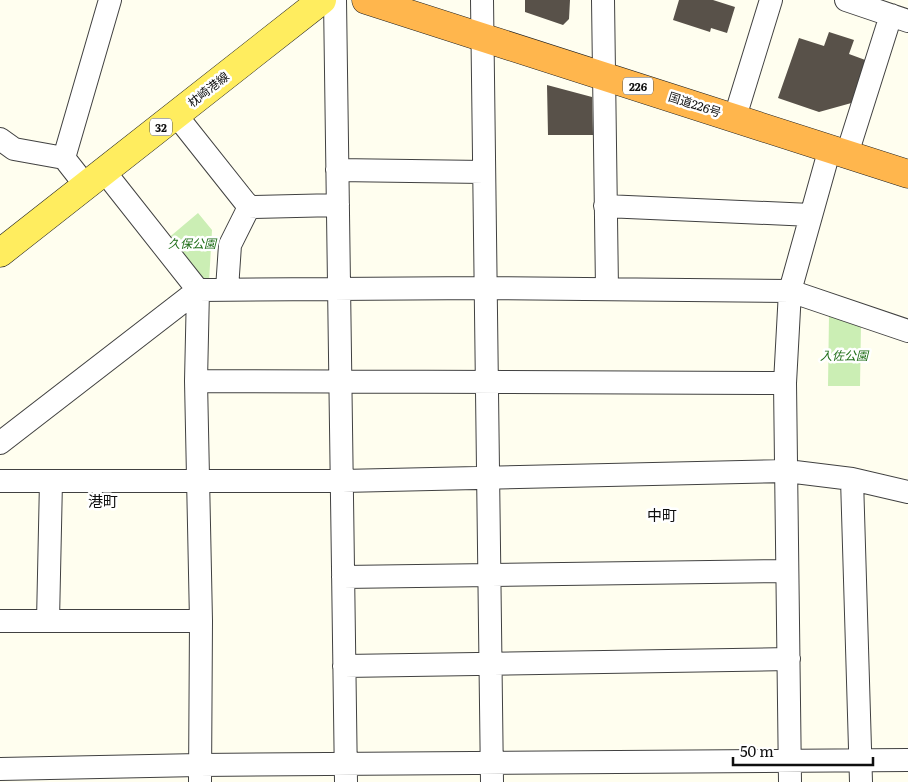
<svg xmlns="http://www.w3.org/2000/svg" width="908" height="782" font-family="Literata,'Noto Sans JP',serif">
<rect width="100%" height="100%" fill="#fffeef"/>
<path fill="#cbeeb4" d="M198 213 212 230 209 282 200 281 166 240Z
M829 315 861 324 860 386H828Z"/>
<path fill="#585149" d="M525 0H570L569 19 563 25 525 12Z
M679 0H713L735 7 727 33 711 28 710 32 673 20Z
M829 32 854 40 849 54 868 61 855 102 819 112 778 98 799 38 824 46Z
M547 85 592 97 593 135H548Z"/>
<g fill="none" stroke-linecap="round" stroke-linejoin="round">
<defs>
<path id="street" d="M335 0 346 782
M482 0 492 782
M603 0 607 289
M846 0 908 21
M176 115 249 207 338 205
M735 117 771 0
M0 139 14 149 64 158 86 186
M847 154 891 15
M64 158 110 0
M337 170 484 172
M104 171 198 290 196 381 201 621 200 782
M605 206 811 215
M227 289 230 245 249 207
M196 381 785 383
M0 443 198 290 486 288 790 291 908 331
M852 479 861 782
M0 481H342L787 471 852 479 908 492
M343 577 787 571
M0 621H201
M48 621 51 481
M344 666 789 659
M0 769 199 765 908 760
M790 782 785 383 790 291 830 148"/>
<path id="primary" d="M0 253 322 0"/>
<path id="highway" d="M366 0 908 174"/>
</defs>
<use href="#street" stroke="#414141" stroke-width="24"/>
<use href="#primary" stroke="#1f1f1f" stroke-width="29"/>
<use href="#highway" stroke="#1f1f1f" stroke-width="29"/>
<use href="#street" stroke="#fff" stroke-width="22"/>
<use href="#primary" stroke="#ffed5f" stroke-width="28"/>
<use href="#highway" stroke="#ffb64d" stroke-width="28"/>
</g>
<g text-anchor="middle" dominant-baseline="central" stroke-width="5" stroke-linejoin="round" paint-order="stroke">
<g fill="#fff" stroke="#565656" stroke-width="1">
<rect x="623" y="77.5" width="30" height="17" rx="4"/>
<rect x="150" y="118.5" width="22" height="17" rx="4"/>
</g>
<g font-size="11" font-weight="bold" fill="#0e0e0e">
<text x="638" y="86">226</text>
<text x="161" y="127">32</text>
</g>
<g font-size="12" fill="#0e0e0e" stroke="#fff">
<text transform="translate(208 89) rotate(-38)">枕崎港線</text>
<text transform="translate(695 104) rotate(18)">国道226号</text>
</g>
<g font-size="12" font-style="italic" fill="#1e6d17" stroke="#fff">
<text x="192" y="243">久保公園</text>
<text x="844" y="355">入佐公園</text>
</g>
<g font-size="15" fill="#0e0e0e" stroke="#fff">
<text x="103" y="500">港町</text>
<text x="662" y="514">中町</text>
</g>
</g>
<path d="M733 757v8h140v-8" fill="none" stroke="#0e0e0e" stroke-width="2.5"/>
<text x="740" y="757" font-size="15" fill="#0e0e0e" stroke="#ffffff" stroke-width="4" paint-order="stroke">50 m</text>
</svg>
